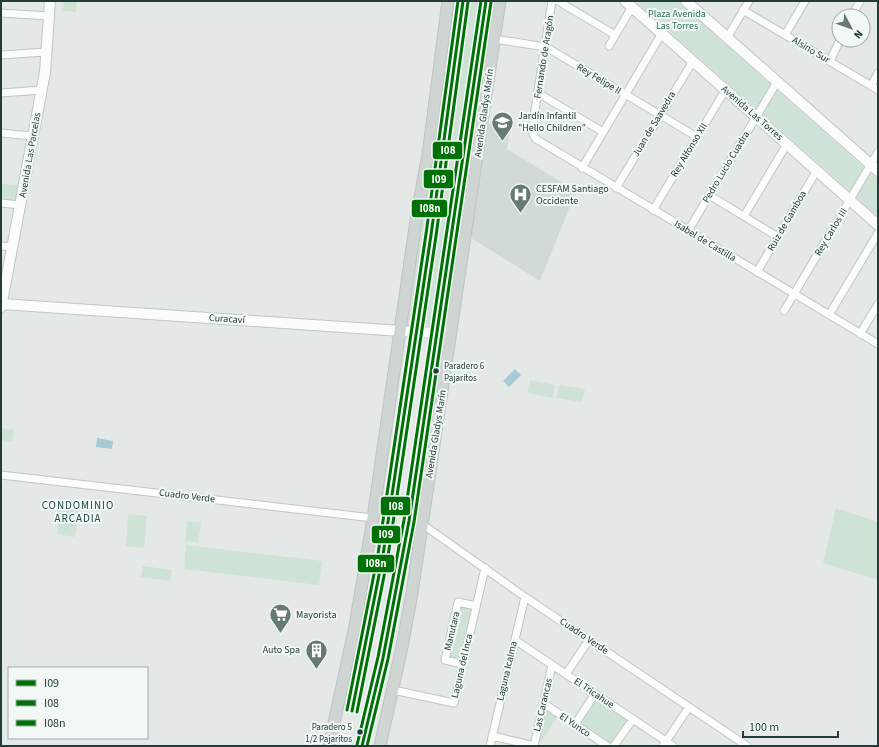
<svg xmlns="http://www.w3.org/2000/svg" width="879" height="747" font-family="'Source Sans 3',sans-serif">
<rect width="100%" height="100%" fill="#e4e9e7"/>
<path fill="#d2dad7" d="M488 124 510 127 507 149 576 191 540 281 471 238Z"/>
<path fill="#cee2d6" d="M64 1H77L76 12 63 11Z
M454 1H460L448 94 414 328 406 327Z
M466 1H481L463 138 434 329 418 328Z
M635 1H677L878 180V216Z
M1 184 20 185 19 200 1 199Z
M530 380 555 385 553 398 527 393Z
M559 385 585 389 582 402 556 398Z
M1 428 14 430 12 442 1 440Z
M61 503 80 505 75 537 57 534Z
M836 508 878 522V580L823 563Z
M128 514 147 516 144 548 126 546Z
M187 521 201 523 198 543 185 541Z
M186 545 322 561 319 585 184 569Z
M143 566 172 570 170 581 141 577Z
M460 606 472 608 460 661 448 658Z
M595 699 628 721 611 745 578 723Z
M549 711 558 716 541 742 538 741 545 712Z"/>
<path fill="#a7cad6" d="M515 369 521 375 509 387 503 381Z
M97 438 113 441 112 449 96 447Z"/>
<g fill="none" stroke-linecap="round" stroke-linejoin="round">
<defs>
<path id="street" d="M552 1 532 129 533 134 536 139 878 344
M558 1 615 35
M743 10 878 90
M1 13 49 16
M852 16 860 1
M785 35 805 1
M727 38 749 1
M494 39 546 47 697 137
M609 46 632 7
M1 55 46 52
M830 61 840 40
M871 86 878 73
M1 93 42 90
M538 93 603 132
M1 133 33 136
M582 168 662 33
M616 188 693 61
M709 195 778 237
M1 203 20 205
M653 210 726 89
M744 216 787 144
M688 231 777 82
M1 246 13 247
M757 272 817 170
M784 311 878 152
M829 315 878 233
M860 334 878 304
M1 475 373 518
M422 524 525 597 747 746
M515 640 673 746
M462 664 445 660 458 602 476 606
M566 674 589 640
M393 690 454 703 485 568
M543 703 607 746
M575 724 595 694
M492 736 535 746
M490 746 525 597
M534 746 552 665
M614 746 633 719
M663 746 689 707"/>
<path id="secondary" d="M625 1 878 225
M686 1 878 171
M2 304 416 332 437 333 451 332
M1 307 45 72 50 1"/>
<path id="primary" d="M329 746 355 626 373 518 417 213 428 155 448 1
M380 746 402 647 412 593 500 1"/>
</defs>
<use href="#street" stroke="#c1c6c4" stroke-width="9"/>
<use href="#secondary" stroke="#c0c7c5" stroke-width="12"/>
<use href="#primary" stroke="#bdc5c3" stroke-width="13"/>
<use href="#street" stroke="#fbfcfb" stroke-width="7"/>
<use href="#secondary" stroke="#fbfcfb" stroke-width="10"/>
<use href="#primary" stroke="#ced5d3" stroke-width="11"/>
<defs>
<path id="bus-1" d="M352 711 383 555 431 235 463 1
M362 746 383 658 409 521 486 1"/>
<path id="bus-2" d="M357 712 388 556 436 236 468 2
M367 746 388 659 414 522 491 2"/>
<path id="bus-3" d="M347 710 378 554 426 234 458 1
M357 745 378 657 404 520 481 1"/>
</defs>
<use href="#bus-1" stroke="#f2f8f6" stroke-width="6"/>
<use href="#bus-2" stroke="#f2f8f6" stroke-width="6"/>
<use href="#bus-3" stroke="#f2f8f6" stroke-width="6"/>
<use href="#bus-1" stroke="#007106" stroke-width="3"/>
<use href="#bus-2" stroke="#007106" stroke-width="3"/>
<use href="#bus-3" stroke="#007106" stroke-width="3"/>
</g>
<defs>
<symbol id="school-pin" viewBox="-11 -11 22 30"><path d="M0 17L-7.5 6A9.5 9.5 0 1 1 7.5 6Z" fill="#677975" stroke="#f2f8f6"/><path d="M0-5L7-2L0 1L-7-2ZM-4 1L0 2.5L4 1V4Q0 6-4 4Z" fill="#fff"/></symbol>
<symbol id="hospital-pin" viewBox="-11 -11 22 30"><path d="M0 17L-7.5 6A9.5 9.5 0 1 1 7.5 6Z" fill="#677975" stroke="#f2f8f6"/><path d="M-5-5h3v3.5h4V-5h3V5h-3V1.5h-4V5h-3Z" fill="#fff"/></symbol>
<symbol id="supermarket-pin" viewBox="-11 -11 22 30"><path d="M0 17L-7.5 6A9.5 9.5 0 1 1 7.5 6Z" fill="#677975" stroke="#f2f8f6"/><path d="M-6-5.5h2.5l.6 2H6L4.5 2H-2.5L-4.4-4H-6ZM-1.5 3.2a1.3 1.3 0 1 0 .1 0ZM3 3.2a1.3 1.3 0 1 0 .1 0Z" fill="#fff"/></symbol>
<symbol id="building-pin" viewBox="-11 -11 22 30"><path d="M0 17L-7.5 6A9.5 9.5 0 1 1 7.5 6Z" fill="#677975" stroke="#f2f8f6"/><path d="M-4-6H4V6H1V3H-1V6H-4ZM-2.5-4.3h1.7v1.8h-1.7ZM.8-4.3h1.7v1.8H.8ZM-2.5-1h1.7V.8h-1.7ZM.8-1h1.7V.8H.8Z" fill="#fff"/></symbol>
</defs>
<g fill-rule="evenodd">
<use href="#school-pin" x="490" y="110" width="25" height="34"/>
<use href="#hospital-pin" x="508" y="182" width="25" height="34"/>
<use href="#supermarket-pin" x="268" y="602" width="25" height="34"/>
<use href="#building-pin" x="304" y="638" width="25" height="34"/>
</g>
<g fill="#233c38" stroke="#f2f8f6" stroke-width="1.5">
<circle cx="436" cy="371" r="3.5"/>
<circle cx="360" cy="732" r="3.5"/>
</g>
<g text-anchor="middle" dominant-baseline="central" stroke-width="4" stroke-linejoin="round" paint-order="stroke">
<g font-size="9" fill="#233c38" stroke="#f2f8f6" text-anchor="start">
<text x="444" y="366">Paradero 6<tspan x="444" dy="12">Pajaritos</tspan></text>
<text x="352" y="727" text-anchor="end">Paradero 5<tspan x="352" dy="12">1/2 Pajaritos</tspan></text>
</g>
<g font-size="10" fill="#2f704f" stroke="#f2f8f6">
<text x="677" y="14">Plaza Avenida<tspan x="677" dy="12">Las Torres</tspan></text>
</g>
<g font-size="10" fill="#233c38" stroke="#f2f8f6">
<text transform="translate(811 50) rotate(31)">Alsino Sur</text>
<text transform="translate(544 57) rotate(-81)">Fernando de Aragón</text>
<text transform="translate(599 79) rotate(31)">Rey Felipe II</text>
<text transform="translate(484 113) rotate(-82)">Avenida Gladys Marín</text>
<text transform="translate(752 113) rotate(41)">Avenida Las Torres</text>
<text transform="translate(654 124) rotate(-59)">Juan de Saavedra</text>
<text transform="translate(689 150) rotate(-59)">Rey Alfonso XII</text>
<text transform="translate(30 155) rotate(-80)">Avenida Las Parcelas</text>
<text transform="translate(726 167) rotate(-59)">Pedro Lucio Cuadra</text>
<text transform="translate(787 221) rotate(-60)">Ruiz de Gamboa</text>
<text transform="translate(831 232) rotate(-59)">Rey Carlos III</text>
<text transform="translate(705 241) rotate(31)">Isabel de Castilla</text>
<text transform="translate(227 319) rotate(4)">Curacaví</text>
<text transform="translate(436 434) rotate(-81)">Avenida Gladys Marín</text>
<text transform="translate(187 496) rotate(7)">Cuadro Verde</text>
<text transform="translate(452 631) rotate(-77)">Manutara</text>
<text transform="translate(584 636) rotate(34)">Cuadro Verde</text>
<text transform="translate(462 666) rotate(-77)">Laguna del Inca</text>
<text transform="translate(507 671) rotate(-77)">Laguna Icalma</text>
<text transform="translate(594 693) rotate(34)">El Tricahue</text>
<text transform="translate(543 705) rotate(-77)">Las Carancas</text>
<text transform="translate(575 725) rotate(34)">El Yunco</text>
</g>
<g font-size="10" fill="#233c38" stroke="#f2f8f6" text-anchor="start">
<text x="518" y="116">Jardín Infantil<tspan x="518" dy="12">"Hello Children"</tspan></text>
<text x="536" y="189">CESFAM Santiago<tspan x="536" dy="12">Occidente</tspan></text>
<text x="296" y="615">Mayorista</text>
<text x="300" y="650" text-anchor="end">Auto Spa</text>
</g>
<g font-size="11" letter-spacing="1" fill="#204d47" stroke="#f2f8f6">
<text x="78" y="505">CONDOMINIO<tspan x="78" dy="13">ARCADIA</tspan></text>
</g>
</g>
<g stroke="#f2f8f6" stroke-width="1.5">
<rect x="432" y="141" width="31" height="19" rx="4" fill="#007106"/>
<rect x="423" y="169" width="31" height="20" rx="4" fill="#007106"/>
<rect x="411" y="199" width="37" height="19" rx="4" fill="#007106"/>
<rect x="380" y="496" width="31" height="20" rx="4" fill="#007106"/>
<rect x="371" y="525" width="30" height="19" rx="4" fill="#007106"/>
<rect x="357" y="554" width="38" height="19" rx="4" fill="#007106"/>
</g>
<g font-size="11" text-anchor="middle" font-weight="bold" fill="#fff">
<text x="448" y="154">I08</text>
<text x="439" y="183">I09</text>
<text x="430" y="212">I08n</text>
<text x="396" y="510">I08</text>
<text x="386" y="538">I09</text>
<text x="376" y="567">I08n</text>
</g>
<rect width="879" height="747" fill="none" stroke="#233c38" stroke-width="4"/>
<rect x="8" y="667" width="140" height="72" fill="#f2f8f6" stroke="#9fadaa"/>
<rect x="16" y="680" width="20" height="6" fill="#007106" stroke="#9fadaa"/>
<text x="44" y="687" font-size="12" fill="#233c38">I09</text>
<rect x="16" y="700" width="20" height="6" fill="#007106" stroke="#9fadaa"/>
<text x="44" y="707" font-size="12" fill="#233c38">I08</text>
<rect x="16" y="720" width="20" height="6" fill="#007106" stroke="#9fadaa"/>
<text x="44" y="727" font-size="12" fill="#233c38">I08n</text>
<g transform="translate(851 28) rotate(131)"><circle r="19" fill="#f2f8f6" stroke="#9fadaa"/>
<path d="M0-3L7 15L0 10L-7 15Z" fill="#677975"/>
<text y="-6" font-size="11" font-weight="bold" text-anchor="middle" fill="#233c38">N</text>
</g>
<path d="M743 731v6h95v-6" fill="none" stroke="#233c38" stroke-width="2"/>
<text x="749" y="731" font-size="12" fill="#233c38" stroke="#f2f8f6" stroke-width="3" paint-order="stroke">100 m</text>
</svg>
